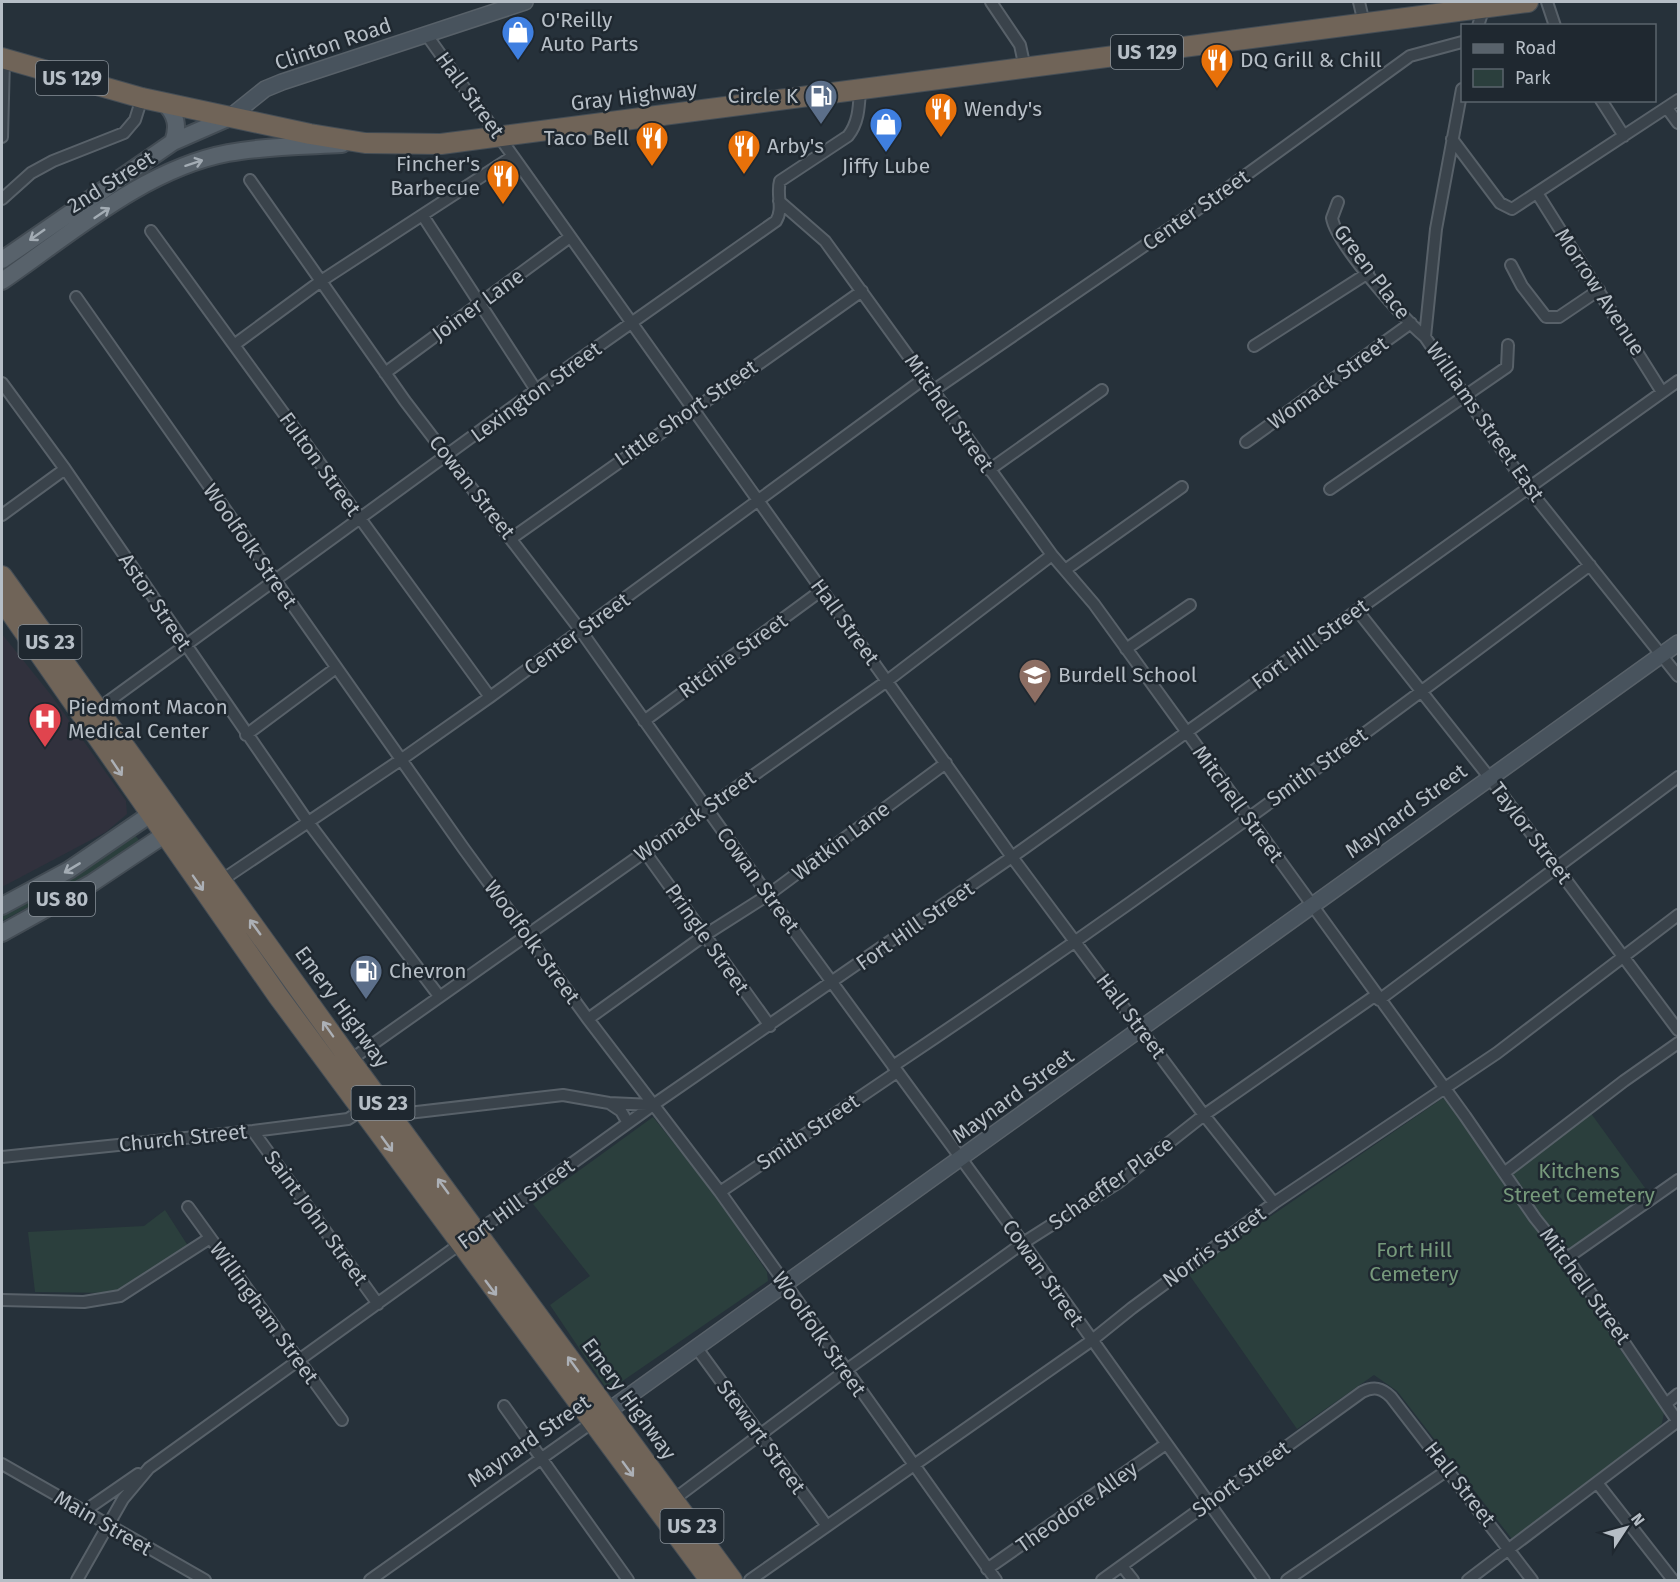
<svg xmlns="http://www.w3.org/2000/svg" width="1680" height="1582" font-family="'Fira Sans',sans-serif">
<rect width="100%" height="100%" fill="#26313a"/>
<path fill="#31313d" d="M2 634 51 695 126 801 127 814 106 832 2 887Z"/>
<path fill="#2b3f3d" d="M134 834 139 840 92 873 2 921V913L83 869Z
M1443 1098 1462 1119 1664 1413 1662 1423 1655 1431 1512 1539 1397 1391 1374 1375 1297 1429 1188 1273Z
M1590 1112 1648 1192 1567 1251 1522 1194 1512 1174Z
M653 1117 715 1195 767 1272 768 1281 608 1391 550 1305 590 1276 533 1204Z
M165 1210 190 1249 112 1293 35 1292 28 1232 144 1226Z"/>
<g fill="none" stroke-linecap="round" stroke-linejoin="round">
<defs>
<path id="street" d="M991 2 1020 45 1025 68
M1359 2 1364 23
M1547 2 1555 26
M1478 26 1484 7
M426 34 1012 857 1204 1115 1274 1203
M1462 89 1436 229 1425 337 1528 488 1678 676
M1601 100 1624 136
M1667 108 1678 123
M2 137 4 59
M1452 139 1500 203 1512 209 1678 100
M250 180 405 401 581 631 768 895 1023 1243 1264 1580
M1537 193 1662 392
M2 199 31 173 53 161 124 133 135 120 142 98
M779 201 825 241 1052 555 1094 604 1465 1116 1535 1218 1567 1258 1678 1422
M1338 202 1332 218C1336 244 1404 319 1425 337
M423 216 536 390
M151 231 490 697
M1511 265 1522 286 1546 317H1559L1599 290
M76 297 464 849 588 1019 720 1192 996 1580
M234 345 321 281 513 156
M1254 346 1368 273
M385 373 570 237
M2 383 65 469 308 822 439 996
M934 390 1217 196 1410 56 1462 42
M1246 442 1411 323
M989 470 1102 390
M1330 489 1507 367 1508 345
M2 515 65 469
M512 538 862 291
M1065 570 1182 487
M1357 610 1489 777 1678 1030
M1126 649 1190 605
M98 709 536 390 776 221C784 208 776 195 780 181L848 136C859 122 859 106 860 89
M644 721 822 590
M246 735 336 668
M645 852 770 1026
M222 880 402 759 490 697 925 378
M1379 1000 1678 777
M588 1019 705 935 768 895 946 763
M346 1063 887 681 1052 555
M893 1066C1131 907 1362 737 1590 565
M609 1103 621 1111 628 1123
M391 1115 563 1095 609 1103 653 1105
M253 1131 378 1304
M2 1157 253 1131 348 1119 362 1110
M1504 1173 1624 1081 1678 1043
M720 1192 897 1072
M188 1207 342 1420
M1567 1258 1678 1180
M2 1300 84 1302 120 1296 210 1238
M696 1347 827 1526
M1667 1403 1678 1394
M504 1406 628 1580
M2 1464 205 1580
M1598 1484 1673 1580
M673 1500 845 1371 1023 1243 1119 1182 1204 1115 1376 995
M83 1512 138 1474
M1122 1566 1133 1580
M987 1569 1166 1444
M77 1580 123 1499 149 1468 653 1105 1012 857 1678 381
M370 1580 597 1419
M750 1580 1091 1341 1132 1308 1274 1203 1497 1053 1678 915
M1102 1580 1362 1392C1374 1386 1382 1388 1391 1397L1532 1580
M1287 1580 1449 1469
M1468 1580 1678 1421"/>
<path id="secondary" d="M230 117 265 89 282 82 525 2
M608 1411 1678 643"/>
<path id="primary" d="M165 103C176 115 179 126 173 142
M2 260 173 142 230 117
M2 281C71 234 144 169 228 153 265 146 305 146 342 144
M2 906 69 870 161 807
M2 933 92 883 176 827"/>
<path id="highway" d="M2 58 142 98 310 134 365 143 441 144 1528 2
M2 576 350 1060 732 1580
M2 600 278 996 710 1580"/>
</defs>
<use href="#street" stroke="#586169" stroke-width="14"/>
<use href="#secondary" stroke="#586169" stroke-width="18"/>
<use href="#primary" stroke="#434c54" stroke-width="20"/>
<use href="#highway" stroke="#454e56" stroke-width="22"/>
<use href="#street" stroke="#3a434b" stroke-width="10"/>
<use href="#secondary" stroke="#48535d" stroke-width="15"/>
<use href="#primary" stroke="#58626b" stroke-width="16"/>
<use href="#highway" stroke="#706458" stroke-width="20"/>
</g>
<defs><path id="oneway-shaft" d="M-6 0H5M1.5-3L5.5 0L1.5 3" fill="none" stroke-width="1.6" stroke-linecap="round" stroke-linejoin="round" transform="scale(1.5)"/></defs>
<g stroke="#a3acb4">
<use href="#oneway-shaft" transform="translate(194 163) rotate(-18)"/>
<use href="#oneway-shaft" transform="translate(102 213) rotate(-34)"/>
<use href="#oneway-shaft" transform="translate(37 235) rotate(145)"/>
<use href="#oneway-shaft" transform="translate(72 868) rotate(149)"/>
</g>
<g stroke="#acb0b6">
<use href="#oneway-shaft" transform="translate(117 768) rotate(56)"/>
<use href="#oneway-shaft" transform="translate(198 883) rotate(55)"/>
<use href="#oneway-shaft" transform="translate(255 927) rotate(-126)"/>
<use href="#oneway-shaft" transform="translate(328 1029) rotate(-125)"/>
<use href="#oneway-shaft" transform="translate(387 1144) rotate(54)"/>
<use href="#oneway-shaft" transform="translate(443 1186) rotate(-126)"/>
<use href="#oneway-shaft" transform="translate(491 1288) rotate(53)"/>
<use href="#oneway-shaft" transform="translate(573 1364) rotate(-126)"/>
<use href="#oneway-shaft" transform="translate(628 1469) rotate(54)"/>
</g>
<defs>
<symbol id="shop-pin" viewBox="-11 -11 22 30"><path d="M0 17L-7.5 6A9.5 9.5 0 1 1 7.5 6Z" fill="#3f7fe0" stroke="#1f2830"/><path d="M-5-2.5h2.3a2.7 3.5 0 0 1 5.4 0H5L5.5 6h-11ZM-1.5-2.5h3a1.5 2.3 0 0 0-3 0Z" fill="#fff"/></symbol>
<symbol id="restaurant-pin" viewBox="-11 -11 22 30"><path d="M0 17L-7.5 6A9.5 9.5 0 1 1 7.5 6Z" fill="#e8710a" stroke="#1f2830"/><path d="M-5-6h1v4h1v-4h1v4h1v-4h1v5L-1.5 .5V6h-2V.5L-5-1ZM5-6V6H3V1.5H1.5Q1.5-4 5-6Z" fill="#fff"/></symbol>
<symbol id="fuel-pin" viewBox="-11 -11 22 30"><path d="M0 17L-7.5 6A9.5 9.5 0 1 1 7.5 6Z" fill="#5c6f8a" stroke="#1f2830"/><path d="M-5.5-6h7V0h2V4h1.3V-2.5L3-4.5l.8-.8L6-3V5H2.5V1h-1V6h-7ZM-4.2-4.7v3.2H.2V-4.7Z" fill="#fff"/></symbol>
<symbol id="school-pin" viewBox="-11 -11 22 30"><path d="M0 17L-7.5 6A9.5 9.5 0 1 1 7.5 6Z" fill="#8d6e63" stroke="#1f2830"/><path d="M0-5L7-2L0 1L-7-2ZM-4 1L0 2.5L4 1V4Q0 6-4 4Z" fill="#fff"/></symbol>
<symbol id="hospital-pin" viewBox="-11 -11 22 30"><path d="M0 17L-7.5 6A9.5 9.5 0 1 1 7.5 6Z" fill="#e0444e" stroke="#1f2830"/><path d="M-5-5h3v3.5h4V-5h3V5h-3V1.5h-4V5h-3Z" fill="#fff"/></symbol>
</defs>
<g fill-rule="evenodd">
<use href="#shop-pin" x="499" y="13" width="38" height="52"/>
<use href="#restaurant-pin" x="1198" y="41" width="38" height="52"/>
<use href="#fuel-pin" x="802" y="77" width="38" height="52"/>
<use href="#restaurant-pin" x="922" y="90" width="38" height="52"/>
<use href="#shop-pin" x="867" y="105" width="38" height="52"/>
<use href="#restaurant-pin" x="633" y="119" width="38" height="52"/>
<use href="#restaurant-pin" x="725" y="127" width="38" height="52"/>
<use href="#restaurant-pin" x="484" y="157" width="38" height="52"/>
<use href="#school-pin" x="1016" y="656" width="38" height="52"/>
<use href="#hospital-pin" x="26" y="700" width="38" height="52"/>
<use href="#fuel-pin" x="347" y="952" width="38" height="52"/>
</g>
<g text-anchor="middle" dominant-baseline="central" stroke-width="5" stroke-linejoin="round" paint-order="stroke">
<g fill="#1f2830" stroke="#899199" stroke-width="1.5">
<rect x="1111" y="35" width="72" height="34" rx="4.5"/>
<rect x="36" y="61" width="72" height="34" rx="4.5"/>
<rect x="18.5" y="625" width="63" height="34" rx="4.5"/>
<rect x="29" y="882" width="66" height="34" rx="4.5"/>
<rect x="351.5" y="1086" width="63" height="34" rx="4.5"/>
<rect x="660.5" y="1509" width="63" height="34" rx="4.5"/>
</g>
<g font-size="20" font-weight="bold" fill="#b6bec6">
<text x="1147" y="52">US 129</text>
<text x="72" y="78">US 129</text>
<text x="50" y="642">US 23</text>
<text x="62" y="899">US 80</text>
<text x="383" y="1103">US 23</text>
<text x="692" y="1526">US 23</text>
</g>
<g font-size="21" fill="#b6bec6" stroke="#1f2830" text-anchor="start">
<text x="541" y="20">O'Reilly<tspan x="541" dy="24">Auto Parts</tspan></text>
<text x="1240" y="60">DQ Grill &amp; Chill</text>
<text x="798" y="96" text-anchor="end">Circle K</text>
<text x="964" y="109">Wendy's</text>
<text x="629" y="138" text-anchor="end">Taco Bell</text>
<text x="767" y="146">Arby's</text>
<text x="480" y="164" text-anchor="end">Fincher's<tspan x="480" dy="24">Barbecue</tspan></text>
<text x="886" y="166" text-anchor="middle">Jiffy Lube</text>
<text x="1058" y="675">Burdell School</text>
<text x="68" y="707">Piedmont Macon<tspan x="68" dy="24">Medical Center</tspan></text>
<text x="389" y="971">Chevron</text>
</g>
<g font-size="21" fill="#b6bec6" stroke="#1f2830">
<text transform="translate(333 44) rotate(-19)">Clinton Road</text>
<text transform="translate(470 95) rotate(54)">Hall Street</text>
<text transform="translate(634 96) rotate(-7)">Gray Highway</text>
<text transform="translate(111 182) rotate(-32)">2nd Street</text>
<text transform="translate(1196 210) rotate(-35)">Center Street</text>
<text transform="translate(1372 272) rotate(53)">Green Place</text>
<text transform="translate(1600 292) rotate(57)">Morrow Avenue</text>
<text transform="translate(478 305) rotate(-36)">Joiner Lane</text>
<text transform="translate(1328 383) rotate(-36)">Womack Street</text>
<text transform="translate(536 392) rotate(-36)">Lexington Street</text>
<text transform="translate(686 413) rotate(-35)">Little Short Street</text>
<text transform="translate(949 413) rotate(55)">Mitchell Street</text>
<text transform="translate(1485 422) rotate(55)">Williams Street East</text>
<text transform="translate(320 464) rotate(54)">Fulton Street</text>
<text transform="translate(472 487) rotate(52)">Cowan Street</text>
<text transform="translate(250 546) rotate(55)">Woolfolk Street</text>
<text transform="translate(155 602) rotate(56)">Astor Street</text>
<text transform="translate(845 622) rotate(54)">Hall Street</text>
<text transform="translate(577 634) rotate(-36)">Center Street</text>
<text transform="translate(1310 644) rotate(-36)">Fort Hill Street</text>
<text transform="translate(733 656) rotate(-36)">Ritchie Street</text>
<text transform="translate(1317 767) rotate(-36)">Smith Street</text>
<text transform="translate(1238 804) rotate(54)">Mitchell Street</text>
<text transform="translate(1406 811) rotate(-36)">Maynard Street</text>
<text transform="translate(695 816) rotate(-35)">Womack Street</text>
<text transform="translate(1531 833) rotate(53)">Taylor Street</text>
<text transform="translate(841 841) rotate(-37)">Watkin Lane</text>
<text transform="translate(758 880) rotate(54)">Cowan Street</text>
<text transform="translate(915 926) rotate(-35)">Fort Hill Street</text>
<text transform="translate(707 939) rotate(55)">Pringle Street</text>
<text transform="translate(532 942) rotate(54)">Woolfolk Street</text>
<text transform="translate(342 1007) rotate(54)">Emery Highway</text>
<text transform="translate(1131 1016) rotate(53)">Hall Street</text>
<text transform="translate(1013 1096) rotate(-36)">Maynard Street</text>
<text transform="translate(808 1132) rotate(-34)">Smith Street</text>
<text transform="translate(183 1138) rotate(-6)">Church Street</text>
<text transform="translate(1111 1183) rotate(-35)">Schaeffer Place</text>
<text transform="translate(516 1204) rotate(-36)">Fort Hill Street</text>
<text transform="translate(316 1218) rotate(54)">Saint John Street</text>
<text transform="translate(1214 1247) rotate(-36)">Norris Street</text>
<text transform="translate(1043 1273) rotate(55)">Cowan Street</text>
<text transform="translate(1585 1286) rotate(54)">Mitchell Street</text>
<text transform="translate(264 1313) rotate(54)">Willingham Street</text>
<text transform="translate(819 1334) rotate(55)">Woolfolk Street</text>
<text transform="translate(629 1399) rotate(54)">Emery Highway</text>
<text transform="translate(761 1437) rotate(54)">Stewart Street</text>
<text transform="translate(529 1441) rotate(-35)">Maynard Street</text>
<text transform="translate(1241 1479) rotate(-36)">Short Street</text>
<text transform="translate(1460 1484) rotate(52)">Hall Street</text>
<text transform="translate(1077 1507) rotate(-35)">Theodore Alley</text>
<text transform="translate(103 1523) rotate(30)">Main Street</text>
</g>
<g font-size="21" fill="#76997b" stroke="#1f2830">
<text x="1579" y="1171">Kitchens<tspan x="1579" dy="24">Street Cemetery</tspan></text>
<text x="1414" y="1250">Fort Hill<tspan x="1414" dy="24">Cemetery</tspan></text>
</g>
</g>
<rect width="1680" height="1582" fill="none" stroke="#b6bec6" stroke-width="6"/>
<rect x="1461" y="24" width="195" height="78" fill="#1f2830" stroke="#5b646c" stroke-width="1.5"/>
<rect x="1473" y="44" width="30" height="9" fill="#58626b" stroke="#5b646c" stroke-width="1.5"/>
<text x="1515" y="54" font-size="18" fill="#b6bec6">Road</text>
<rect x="1473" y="69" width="30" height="18" fill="#2b3f3d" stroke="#5b646c" stroke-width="1.5"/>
<text x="1515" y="84" font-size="18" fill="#b6bec6">Park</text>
<g transform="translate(1626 1528) rotate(54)" stroke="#1f2830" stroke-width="4.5" paint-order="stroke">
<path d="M0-4.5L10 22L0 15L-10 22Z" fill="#b6bec6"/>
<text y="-9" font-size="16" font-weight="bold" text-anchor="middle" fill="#b6bec6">N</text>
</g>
</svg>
